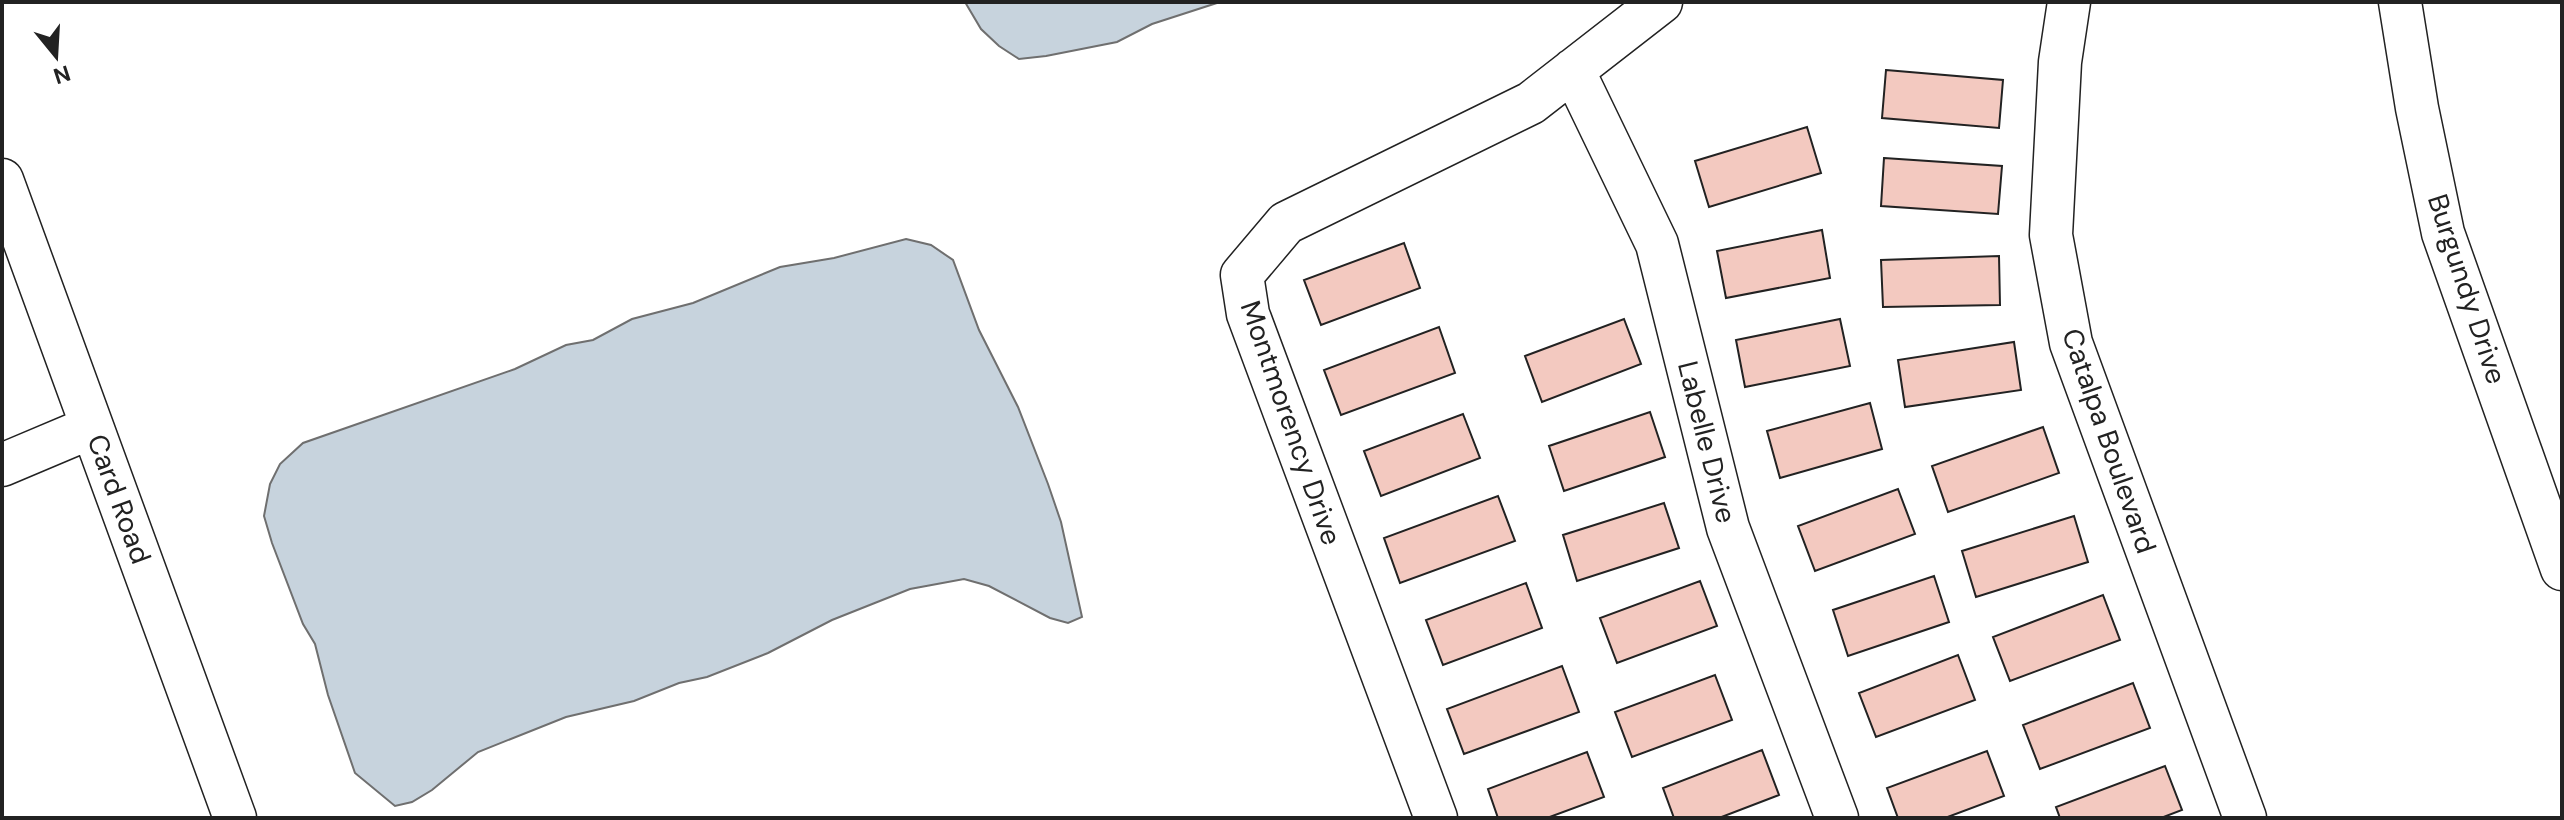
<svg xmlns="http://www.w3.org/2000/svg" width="2564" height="820" font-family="'DM Sans',sans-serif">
<rect width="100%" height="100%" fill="#fff"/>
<path fill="#c7d3dd" stroke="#6f6f6f" stroke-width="2" d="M965 2H1220L1152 24 1117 42 1046 56 1019 59 999 46 981 29Z
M906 239 931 245 953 260 979 330 1018 407 1048 484 1061 522 1082 617 1068 623 1050 618 989 586 964 579 910 589 832 620 768 653 707 677 679 683 634 701 566 717 478 752 432 790 412 802 395 806 355 773 328 695 315 644 303 624 272 543 264 516 270 484 280 464 303 443 515 369 566 345 593 340 632 319 693 303 780 267 834 258Z"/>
<path fill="#f3c9c0" stroke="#222" stroke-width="2" d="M1886 70 2003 80 1999 128 1882 118Z
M1807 127 1821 173 1709 207 1695 161Z
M1884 158 2002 166 1998 214 1881 206Z
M1822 230 1830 278 1726 298 1717 251Z
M1404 243 1420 288 1321 325 1304 280Z
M1999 256 2000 305 1883 307 1881 260Z
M1624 319 1641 364 1542 402 1525 356Z
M1840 319 1850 366 1745 387 1736 340Z
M1439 327 1455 373 1341 415 1324 370Z
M2014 342 2021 390 1905 407 1898 360Z
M1870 403 1882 449 1780 478 1767 431Z
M1650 412 1665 457 1564 491 1549 446Z
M1463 414 1480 458 1381 496 1364 451Z
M2043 427 2059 473 1948 512 1932 466Z
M1898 489 1915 534 1815 571 1798 526Z
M1498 496 1515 541 1400 583 1384 538Z
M1664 503 1679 548 1577 581 1563 535Z
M2074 516 2088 562 1976 597 1962 551Z
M1934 576 1949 622 1848 656 1833 610Z
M1700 581 1717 626 1617 663 1600 618Z
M1526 583 1542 628 1443 665 1426 620Z
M2103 595 2120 640 2010 681 1993 637Z
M1958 655 1975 700 1876 737 1859 693Z
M1562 666 1579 712 1464 754 1447 709Z
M1715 675 1732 720 1632 757 1615 712Z
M2133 683 2150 728 2040 769 2023 725Z
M1762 750 1779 795 1719 818H1674L1663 788Z
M1987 751 2004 796 1945 818H1898L1887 788Z
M1587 752 1604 797 1547 818H1498L1488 789Z
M2165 766 2182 810 2161 818H2060L2056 807Z"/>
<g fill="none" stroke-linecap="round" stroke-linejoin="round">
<defs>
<path id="minor" d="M2069 2 2060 62 2051 235 2071 343 2245 818
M2400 2 2417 108 2443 233 2562 569
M1573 70 1657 244 1728 528 1837 818
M2 180 235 818
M2 465 92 427
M1436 818 1248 314 1242 275 1286 223 1531 103 1661 2"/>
</defs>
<use href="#minor" stroke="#222" stroke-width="45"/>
<use href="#minor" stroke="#fff" stroke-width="42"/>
</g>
<g text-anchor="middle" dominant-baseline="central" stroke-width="6" stroke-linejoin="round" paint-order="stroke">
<g font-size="28" fill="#222" stroke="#fff">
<text transform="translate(2467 289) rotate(72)">Burgundy Drive</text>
<text transform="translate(1291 423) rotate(71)">Montmorency Drive</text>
<text transform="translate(2109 441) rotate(71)">Catalpa Boulevard</text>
<text transform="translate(1707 442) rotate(76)">Labelle Drive</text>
<text transform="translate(119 499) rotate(70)">Card Road</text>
</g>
</g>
<rect width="2564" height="820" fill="none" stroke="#222222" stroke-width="8"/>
<g transform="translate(56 56) rotate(162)" stroke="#ffffff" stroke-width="6" paint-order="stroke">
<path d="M0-6L14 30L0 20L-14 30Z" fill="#222222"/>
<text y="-12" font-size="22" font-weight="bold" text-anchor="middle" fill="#222222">N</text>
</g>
</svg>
